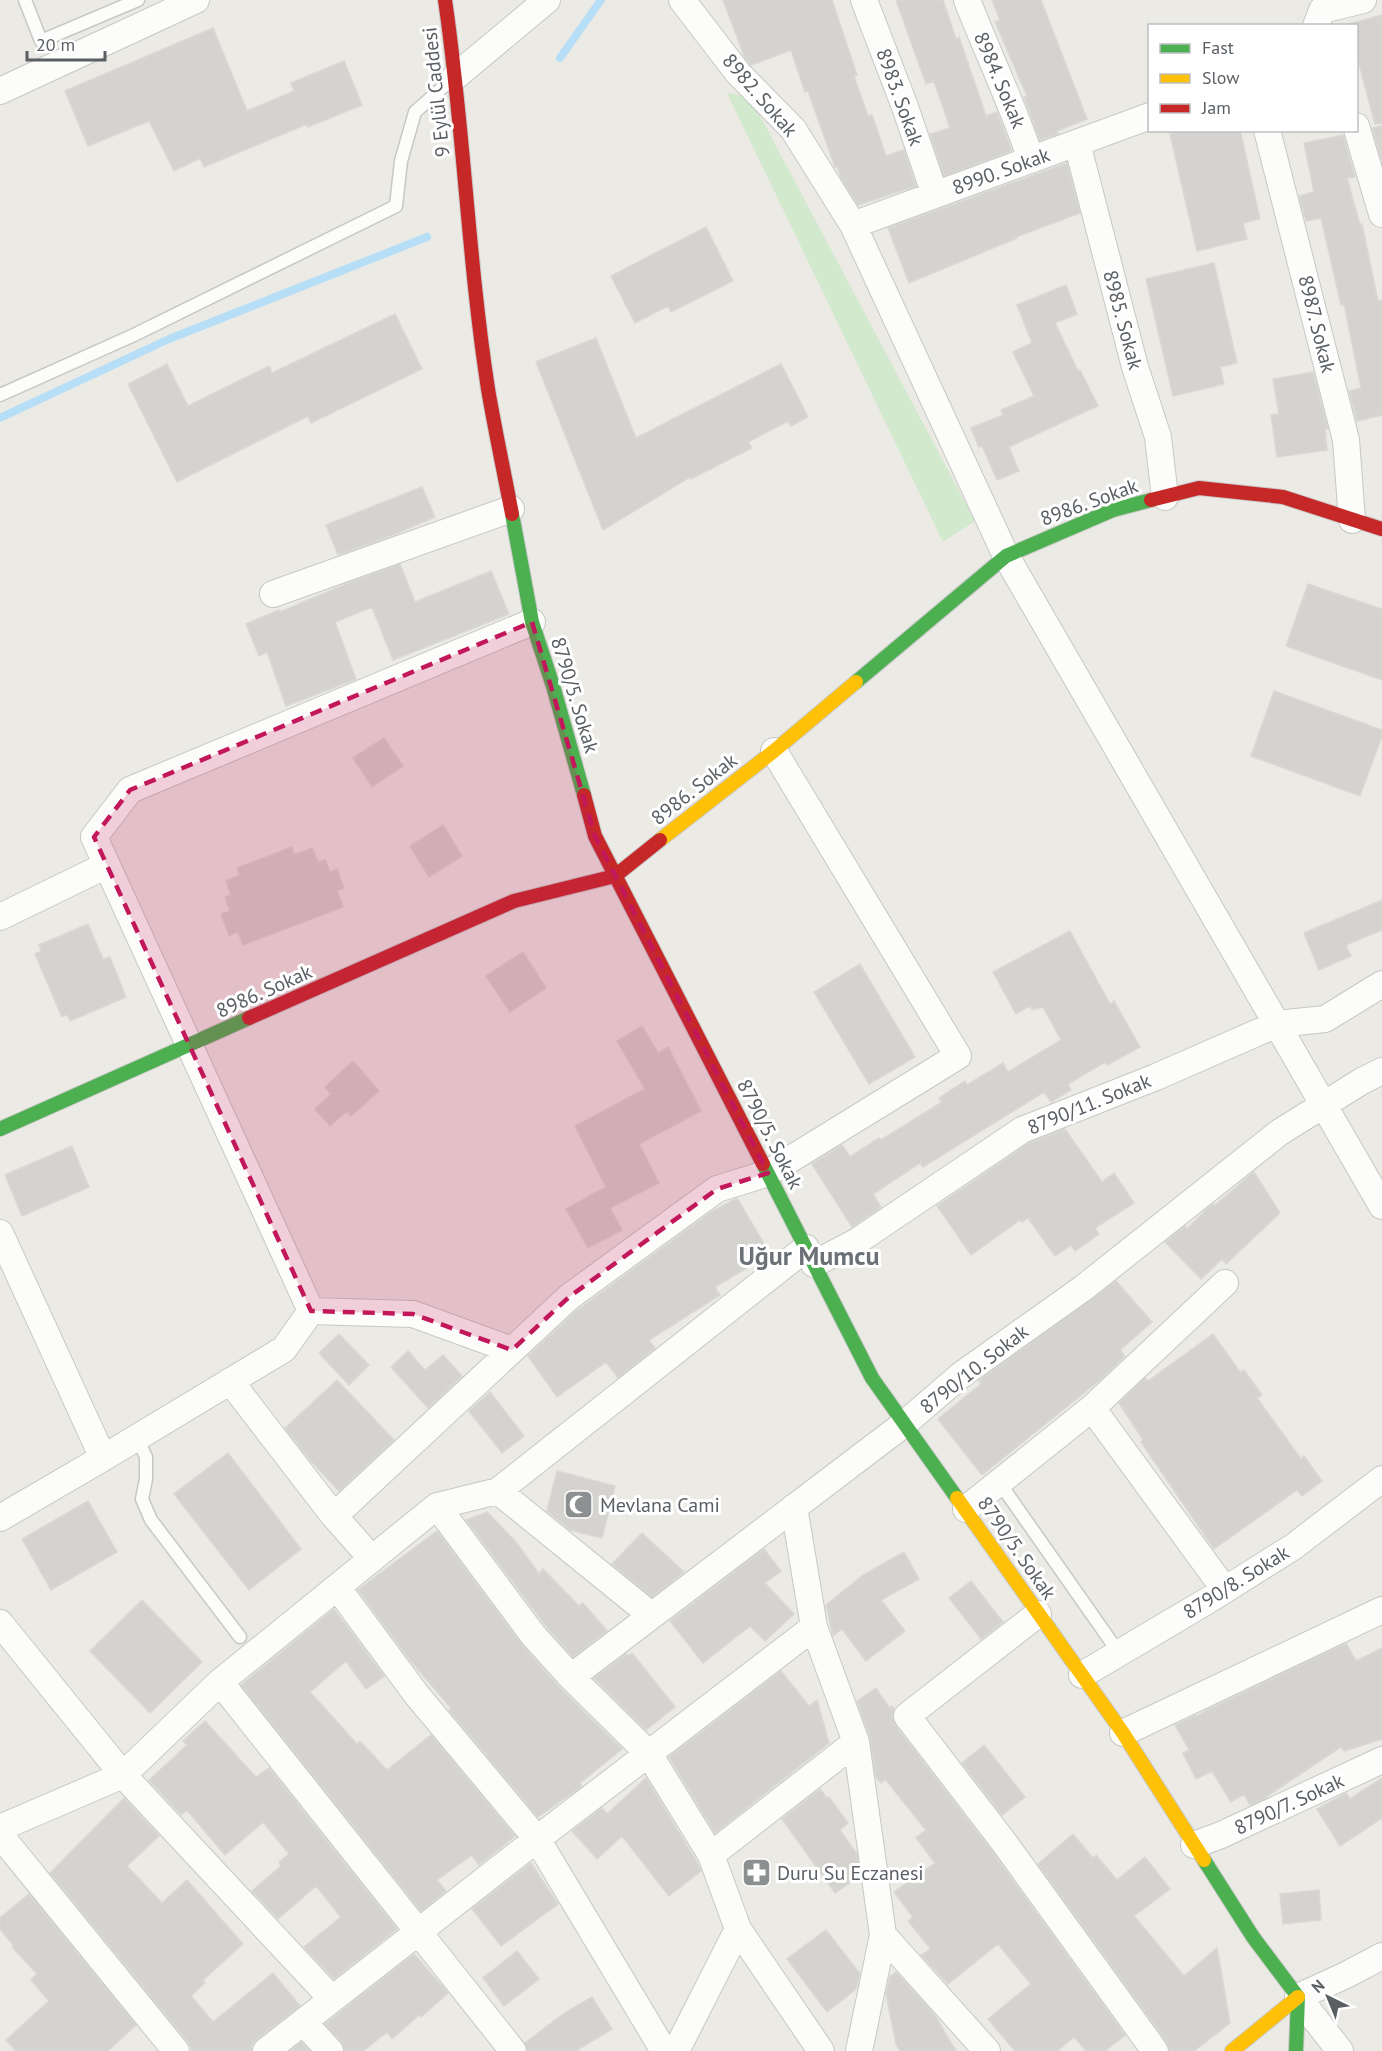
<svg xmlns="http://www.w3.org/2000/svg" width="1382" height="2051" font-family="'PT Sans',sans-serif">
<rect width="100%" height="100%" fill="#ebeae4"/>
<path fill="#d2e9cd" d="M727 93 750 97 975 521 943 542Z"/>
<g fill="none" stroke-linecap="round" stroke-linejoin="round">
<path stroke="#b7def7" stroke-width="8" d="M560 58 601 0
M0 418 169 339 427 237"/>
</g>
<path fill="#d4d3cf" stroke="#dad8d4" stroke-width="1.5" d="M723 0H832L857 75 854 76 868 116 872 115 886 156 904 150 916 186 858 205 841 178 837 166 835 167 808 91 805 92 791 50 751 65 745 58Z
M896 0H943L956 39 959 37 986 116 997 112 1012 151 944 176 930 134 950 128 934 81 926 84Z
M992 0H1041L1087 119 1057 131 1058 134 1040 140 1024 97 1027 96 995 22 1000 20Z
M1382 15V123L1375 124 1356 53V26L1349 24Z
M213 28 247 111 294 91 291 83 344 61 362 105 308 127 307 124 204 167 200 158 174 171 149 121 88 146 65 91Z
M1382 126V161L1372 128Z
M1186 130H1240L1260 219 1243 223 1247 239 1197 251 1170 134Z
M1343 135 1355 177 1347 178 1360 225 1362 224 1378 301 1382 300V415L1357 421 1349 391 1361 388 1344 304 1341 305 1321 218 1306 221 1299 196 1314 192 1304 143Z
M1067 163 1080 213 1016 237 1017 238 909 283 888 228Z
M706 227 733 281 671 312 668 306 635 323 611 276Z
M1214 263 1237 363 1220 367 1224 384 1173 396 1146 279Z
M1066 285 1077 314 1055 323 1078 371 1080 370 1098 406 1009 447 1019 471 997 480 982 446 979 447 971 428 1003 415 1001 410 1034 396 1013 352 1032 343 1017 305Z
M395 314 422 369 311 423 308 416 177 482 128 384 167 364 188 406 269 366 272 373Z
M596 338 636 438 781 364 808 417 791 426 788 421 748 442 752 448 691 479 690 477 603 530 536 362Z
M1313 372 1328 429H1325L1327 450 1277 457 1271 415 1279 414 1273 379Z
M422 487 435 517 393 535 338 555 326 525Z
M400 564 415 602 491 571 509 614 393 660 372 607 335 622 356 679 286 706 267 652 259 656 246 624 279 610 280 612 348 583Z
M1308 584 1382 609V680L1286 646Z
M1274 691 1382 730V736L1360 796 1251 756Z
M384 738 403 766 372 787 353 758Z
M443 825 462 856 429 877 410 846Z
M292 847 294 855 312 848 318 862 325 860 330 872 337 869 344 888 337 891 343 907 243 945 238 932 229 935 221 914 230 911 225 897 231 895 226 881 240 875 237 868Z
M1382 900V930L1346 945 1351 956 1319 970 1304 933Z
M88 924 103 959 110 957 126 997 70 1021 67 1014 62 1017 35 954 41 951 39 945Z
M1070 931 1110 1004 1114 1001 1140 1047 1107 1065 1105 1062 1068 1084 1071 1090 1051 1102 1044 1092 923 1167 920 1163 873 1194 881 1207 852 1227 812 1164 842 1145 850 1157 879 1138 881 1140 942 1102 939 1098 965 1081 967 1085 1003 1063 1008 1072 1061 1040 1043 1007 1032 1010 1030 1006 1016 1014 993 972Z
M523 952 546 988 510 1012 486 976Z
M860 964 915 1057 869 1084 814 992Z
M642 1026 658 1053 668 1047 701 1111 639 1144 659 1183 610 1208 622 1230 588 1248 566 1209 606 1187 575 1126 645 1089 617 1041Z
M353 1061 379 1091 351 1116 347 1111 330 1126 315 1109 331 1094 325 1087Z
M1065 1129 1102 1182 1114 1173 1134 1203 1095 1228 1099 1234 1075 1251 1071 1245 1055 1256 1028 1218 1022 1222 1020 1220 971 1255 937 1206 1029 1143Z
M72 1146 89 1187 22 1216 5 1175Z
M1254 1172 1280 1213 1226 1264 1222 1259 1201 1279 1165 1242 1185 1226 1187 1229 1207 1209 1213 1204 1214 1206Z
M737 1198 770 1254 715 1287 720 1295 649 1340 655 1348 618 1378 606 1362 557 1397 528 1356 576 1311 711 1212Z
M1116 1281 1152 1322 1120 1350 1125 1356 1100 1380 982 1475 938 1419 981 1384 979 1381 981 1379Z
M339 1334 369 1365 349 1385 319 1353Z
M1213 1334 1240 1372 1244 1370 1262 1395 1257 1398 1301 1459 1304 1456 1322 1481 1302 1496 1297 1490 1214 1549 1141 1442 1143 1440 1119 1403 1145 1378 1148 1381Z
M408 1351 425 1370 443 1355 462 1376 428 1408 391 1367Z
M337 1380 394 1440 339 1491 310 1460 285 1428Z
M490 1392 524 1436 502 1453 469 1411Z
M228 1453 301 1549 249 1590 174 1494Z
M557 1471 615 1486 602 1538 570 1530 547 1511Z
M88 1501 117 1552 51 1590 22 1539Z
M487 1512 516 1542 539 1574 543 1569 579 1606 583 1603 607 1631 573 1657 545 1625 466 1520Z
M437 1531 522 1645 560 1688 622 1749 580 1783 582 1786 538 1817 449 1710 451 1708 409 1659 358 1590Z
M642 1533 684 1572 652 1597 612 1564Z
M764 1549 781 1571 765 1583 794 1614 765 1641 750 1626 703 1663 670 1621Z
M904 1552 919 1579 881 1600 905 1631 866 1661 842 1629 833 1636 826 1605 863 1575Z
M971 1581 1003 1622 981 1639 949 1598Z
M142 1600 202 1662 150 1713 90 1651Z
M334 1609 384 1676 366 1689 346 1661 310 1692 357 1744 360 1741 387 1770 431 1735 515 1836 479 1865 472 1855 437 1880 446 1891 421 1911 241 1685Z
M1346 1643 1356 1661 1382 1648V1739L1344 1751 1341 1747 1263 1799 1250 1805 1244 1794 1231 1802 1212 1771 1196 1779 1183 1753 1189 1750 1175 1725 1196 1715 1197 1716 1205 1711Z
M632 1653 675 1707 646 1730 594 1678 626 1654 628 1656Z
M781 1671 809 1706 817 1700 829 1743 715 1833 669 1757Z
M876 1688 890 1709 892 1706 894 1709 892 1717 895 1725 991 1850 1125 2035 1105 2051H1086L1074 2037 1057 2051H1015L988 2019 1031 1984 998 1944 948 1984 921 1955 931 1949 908 1921 913 1917 894 1892 935 1863 916 1838 926 1830 885 1779 881 1783 876 1777 870 1737 857 1701Z
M205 1721 256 1777 269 1768 397 1929 334 1979 304 1947 341 1917 316 1886 278 1919 252 1891 281 1866 279 1862 289 1854 263 1822 225 1855 187 1810 181 1815 149 1780 187 1745 183 1741Z
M984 1745 1025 1797 1002 1815 962 1763Z
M646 1778 697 1862 701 1871 669 1896 622 1836 597 1859 572 1831 602 1808 607 1814Z
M1382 1778V1818L1340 1846 1317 1809 1346 1793 1350 1799Z
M820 1789 827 1798 829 1797 848 1823 840 1830 857 1854 860 1876 835 1893 782 1819Z
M124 1798 159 1836 127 1866 162 1903 187 1880 243 1944 203 1980 205 1983 191 1996 213 2022 273 1973 300 2006 257 2039 252 2045 251 2051H192L188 2042 50 1873Z
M1073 1834 1093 1858 1096 1855 1117 1880 1145 1857 1170 1889 1134 1916 1184 1976 1217 1948 1230 2023 1194 2051H1170L1167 2042 1038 1864Z
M531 1863 558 1904 501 1946 472 1909Z
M1319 1890 1321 1920 1283 1924 1280 1894Z
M29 1894 136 2025 108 2051H16L6 2040 49 2001 31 1980 37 1974 12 1947 14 1946 0 1929V1918Z
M826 1930 860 1974 856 1989 827 2012 787 1959Z
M517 1951 539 1979 504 2006 483 1978Z
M414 1954 448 1993 421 2017 419 2015 392 2039 387 2032 363 2051H345L341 2041 325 2024Z
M896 1972 934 2014 956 2051H900L896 2044 886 1994 890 1977Z
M592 1997 612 2029 576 2051H528L525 2043 563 2014Z
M301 2042 310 2051H290Z"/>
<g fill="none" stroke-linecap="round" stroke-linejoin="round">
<defs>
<path id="lane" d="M25 0 41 41 138 0
M0 395 134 335 396 206 401 161 415 112 451 80
M137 1438 146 1457V1479L142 1499 151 1520 240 1637
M999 1482 1119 1653"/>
<path id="street" d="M682 0 738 73 793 129 853 225 1006 556 1382 1206
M864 0 905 107 935 195
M967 0C988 54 1013 105 1031 160
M1316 26 1322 10 1363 0
M456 76 547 0
M0 91 196 0
M1356 126 1382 214
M1267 130 1346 440 1352 520
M1077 143 1135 367 1158 437 1165 497
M853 225 1150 116
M273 594 511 509
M0 917 107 865
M0 1233 103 1458
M814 1264 856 1242 1022 1130 1156 1077 1277 1024 1325 1019 1382 984
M512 1350 413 1314 311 1311 94 837 130 790 532 622
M230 1381 334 1516 372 1559
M1092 1408 1225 1590
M498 1491 806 1248
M437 1506 533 1635 571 1677 649 1754 711 1855 738 1929 821 2051
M794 1507 814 1627 856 1742 883 1935 859 2051
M966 1509 1092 1408 1225 1283
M334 1516 569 1297 717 1189 768 1173 958 1056 774 751
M0 1518 103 1458 284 1349 311 1311
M337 1587 416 1694 537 1839 664 2051
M1038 1614 907 1716 1003 1841 1155 2051
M0 1623 123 1775 332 1999
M1082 1675 1207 1601 1293 1547 1382 1479
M571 1677 904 1424 961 1375 1082 1289 1280 1132 1362 1081 1382 1071
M220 1682 513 2051
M1123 1733 1382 1610
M0 1828 123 1775 220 1682 437 1506 498 1491 651 1615
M0 1835 176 2051
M1194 1845 1221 1835 1382 1760
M711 1855 856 1742
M883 1935 987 2051
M303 2022 330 2051
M266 2051 537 1839 814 1627
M676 2051 738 1929
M1340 2051 1298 1997 1346 1975 1382 1956"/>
<path id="fast" d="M512 514 532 622 553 686 584 795
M856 682 1006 556 1113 510 1151 500
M0 1129 249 1018
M763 1164 872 1378 957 1498
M1204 1860 1253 1937 1298 1997 1296 2051"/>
<path id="slow" d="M660 840 774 751 856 682
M957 1498 1123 1733 1204 1860
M1232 2051 1298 1997"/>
<path id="jam" d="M445 0C464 129 468 260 488 389 495 430 504 472 512 514
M1151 500 1199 488 1283 497 1382 529
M584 795 595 836 763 1164
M249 1018 514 901 615 876 660 840"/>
</defs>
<use href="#lane" stroke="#c7c7c6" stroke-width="15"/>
<use href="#street" stroke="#c7c7c6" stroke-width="28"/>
<use href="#fast" stroke="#c8c9c8" stroke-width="16"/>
<use href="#slow" stroke="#c8c9c8" stroke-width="16"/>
<use href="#jam" stroke="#c8c9c8" stroke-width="16"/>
<use href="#lane" stroke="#fcfcfb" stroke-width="12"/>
<use href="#street" stroke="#fcfcfb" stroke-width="26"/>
<use href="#fast" stroke="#4caf50" stroke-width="14"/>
<use href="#slow" stroke="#ffc107" stroke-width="14"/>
<use href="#jam" stroke="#c62828" stroke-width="14"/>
</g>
<path fill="#c2185b" fill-opacity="0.2" stroke="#c2185b" stroke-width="4.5" stroke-dasharray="12 8" stroke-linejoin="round" d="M532 622 595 836 768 1173 717 1189 569 1297 512 1350 413 1314 311 1311 94 837 130 790Z"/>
<defs>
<symbol id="mosque-square" viewBox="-11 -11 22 22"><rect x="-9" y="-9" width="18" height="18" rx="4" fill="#8d9091" stroke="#fff"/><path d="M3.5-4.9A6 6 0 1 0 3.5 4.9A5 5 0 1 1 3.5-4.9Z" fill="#fff"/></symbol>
<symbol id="pharmacy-square" viewBox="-11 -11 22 22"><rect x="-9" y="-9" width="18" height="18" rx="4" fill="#8d9091" stroke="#fff"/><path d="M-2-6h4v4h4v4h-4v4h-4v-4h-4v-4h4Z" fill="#fff"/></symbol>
</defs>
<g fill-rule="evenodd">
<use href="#mosque-square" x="562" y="1488" width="33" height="33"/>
<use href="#pharmacy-square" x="740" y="1856" width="33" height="33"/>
</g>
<g text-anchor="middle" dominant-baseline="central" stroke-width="6" stroke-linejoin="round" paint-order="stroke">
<g font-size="20" fill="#5a5f64" stroke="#fff">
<text transform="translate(1000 80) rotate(67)">8984. Sokak</text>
<text transform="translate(436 92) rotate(-96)">9 Eylül Caddesi</text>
<text transform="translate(760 95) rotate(49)">8982. Sokak</text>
<text transform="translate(900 97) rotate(70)">8983. Sokak</text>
<text transform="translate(1001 171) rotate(-20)">8990. Sokak</text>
<text transform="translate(1123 320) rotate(75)">8985. Sokak</text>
<text transform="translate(1317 324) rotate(76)">8987. Sokak</text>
<text transform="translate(1089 502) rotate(-20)">8986. Sokak</text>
<text transform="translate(575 695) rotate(73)">8790/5. Sokak</text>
<text transform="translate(694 789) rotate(-38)">8986. Sokak</text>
<text transform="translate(264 991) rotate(-24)">8986. Sokak</text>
<text transform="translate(1089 1104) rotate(-22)">8790/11. Sokak</text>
<text transform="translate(770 1134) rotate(63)">8790/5. Sokak</text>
<text transform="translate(974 1369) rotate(-38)">8790/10. Sokak</text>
<text transform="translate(1017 1548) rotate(55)">8790/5. Sokak</text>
<text transform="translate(1236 1582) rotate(-32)">8790/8. Sokak</text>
<text transform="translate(1289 1804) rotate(-25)">8790/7. Sokak</text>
</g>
<g font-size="20" fill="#5a5f64" stroke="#fff" text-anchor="start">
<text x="600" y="1505">Mevlana Cami</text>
<text x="777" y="1873">Duru Su Eczanesi</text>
</g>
<g font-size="26" font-weight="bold" fill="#6b7176" stroke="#fff">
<text x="809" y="1255">Uğur Mumcu</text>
</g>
</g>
<rect x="1148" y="24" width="210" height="108" fill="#ffffff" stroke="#bdbfc1" stroke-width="1.5"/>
<rect x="1160" y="44" width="30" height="9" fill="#4caf50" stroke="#bdbfc1" stroke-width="1.5"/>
<text x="1202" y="54" font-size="18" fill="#5a5f64">Fast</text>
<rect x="1160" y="74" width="30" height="9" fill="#ffc107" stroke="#bdbfc1" stroke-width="1.5"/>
<text x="1202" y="84" font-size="18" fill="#5a5f64">Slow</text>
<rect x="1160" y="104" width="30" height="9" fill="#c62828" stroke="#bdbfc1" stroke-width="1.5"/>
<text x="1202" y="114" font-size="18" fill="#5a5f64">Jam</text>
<g transform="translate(1328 1997) rotate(317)" stroke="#ffffff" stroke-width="4.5" paint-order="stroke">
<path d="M0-4.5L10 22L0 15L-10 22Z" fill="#5a5f64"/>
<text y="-9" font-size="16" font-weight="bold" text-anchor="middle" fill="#5a5f64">N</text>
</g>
<path d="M27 51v9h78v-9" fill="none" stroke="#5a5f64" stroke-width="3"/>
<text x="36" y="51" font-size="18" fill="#5a5f64" stroke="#ffffff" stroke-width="4.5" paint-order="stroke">20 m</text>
</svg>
